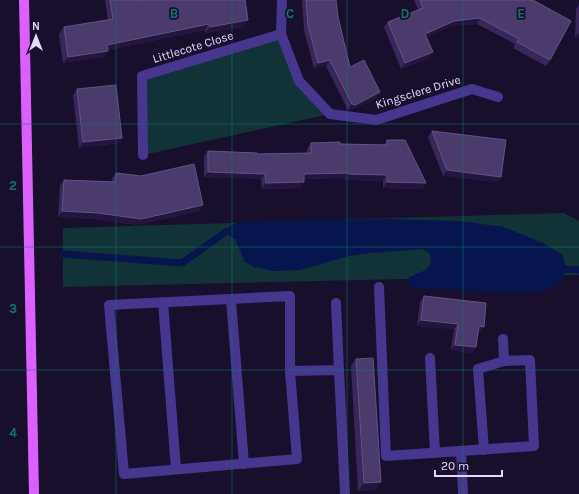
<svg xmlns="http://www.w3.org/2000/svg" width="579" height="494" font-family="Karla,sans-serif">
<rect width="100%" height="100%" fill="#180f2c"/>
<path fill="#113236" d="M281 34 299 81 330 114 143 155 142 76Z
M564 213 579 221V275L63 287V228Z"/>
<path fill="#06154d" d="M382 219 460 221 504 227 543 243 563 255 566 269 562 281 552 289 531 293 411 288 408 283 409 277 426 270 431 263 430 254 423 249 370 253 349 256 300 270 274 271 254 267 245 262 235 239 230 237 227 231 231 225 240 222Z"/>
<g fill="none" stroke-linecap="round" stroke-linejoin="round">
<path stroke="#06154d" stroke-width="7" d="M63 254 182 263 227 231
M566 269 579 270"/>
<path stroke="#47368e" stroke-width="10" d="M379 287 386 456 534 446 530 360 504 361 503 339
M290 296V371L297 459 124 474 109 305Z
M231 300 244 464
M163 302 176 469
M336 303 339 370
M430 358 435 453
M290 371 339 370 345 494
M484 450 478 369 504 361
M461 451 463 494"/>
<path stroke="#47368e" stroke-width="10" d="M282 0 281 34 299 81 330 114 376 120 472 89 498 97
M143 155 142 76 281 34"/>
<path stroke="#dc60ff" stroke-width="10" d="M24 0 34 494"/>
</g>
<path fill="#39265a" d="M105 0H138V1L243 27 205 33V30L108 50 103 57 63 63 59 34 64 27 108 20Z
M302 0H336L338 17 350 67 380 92 376 98 351 110H348L326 66 314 68 304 30Z
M414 0H533L550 60 546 66 513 48 515 44 477 24 450 26 427 37 429 58 401 69 384 27 388 22 418 10Z
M579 5V38H575L576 9Z
M77 89 122 138 118 143 79 148 73 95Z
M432 131 501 177 497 182 443 176 428 137Z
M387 140 423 189 383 188V181L345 180V178L304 179V182L300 188 262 189 261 179 204 177V156L208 151 257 154 307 153V149L311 143 384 145Z
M116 173 200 211 137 225 94 219 58 217 60 185 64 180 112 182V178Z
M424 296 484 327 480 332H478L476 347 472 353 451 350 454 329 417 326 420 302Z
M356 359 375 490 358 491 351 366Z"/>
<path fill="#241540" d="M480 18 477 24 450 26 422 40 425 34 454 21Z
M248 20 243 27 205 33 210 27Z
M209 24 205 30 103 51 107 45Z
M578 33H579V38H575Z
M108 51 103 57 63 63 68 57Z
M433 52 429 58 401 69 405 63Z
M330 60 326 66 314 68 318 63Z
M380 92 376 98 351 110H348L352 104Z
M122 138 118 143 79 148 83 142Z
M447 170 501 177 497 182 443 176Z
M208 172 265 174 261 179 204 177Z
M349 173 345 178 300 179 304 174Z
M349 174 387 175 383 181 345 180Z
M304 182 300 188 262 189 266 183Z
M387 182 426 183 423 189 383 188Z
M203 205 200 211 137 225 94 219 58 217 62 211Z
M421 320 458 324 454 329 417 326Z
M479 326 484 327 480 332H475Z
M455 345 476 347 472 353 451 350Z
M381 482 375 490 358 491 364 483Z"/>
<path fill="#4b3a6c" stroke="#635383" d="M110 0H138V1L141 0H245L248 20 210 27 209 24 107 45 108 51 68 57 64 27 113 19Z
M306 0H336L338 17 350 67 364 60 380 92 355 105 352 104 330 60 318 63 308 25Z
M420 0H533L571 21 550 60 517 42 519 39 480 18 454 21 425 34 433 52 405 63 388 22 423 8Z
M116 85 122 138 83 142 77 89Z
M432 131 506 140 501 177 447 170Z
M387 140H405L426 183 387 182V175L349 174V173L304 174V182L266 183 265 174 208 172V151L257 153V154L311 153V143L340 142V144L387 145Z
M194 164 203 205 141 219 98 213 62 211 64 180 115 182 116 173 141 176Z
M424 296 486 303 484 327 479 326 476 347 455 345 458 324 421 320Z
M373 358 381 482 364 483 356 359Z"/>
<path fill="none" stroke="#0f766e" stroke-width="1" stroke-opacity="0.55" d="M116 0V494M232 0V494M347 0V494M463 0V494M0 124H579M0 247H579M0 370H579"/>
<g text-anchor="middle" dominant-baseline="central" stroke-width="3.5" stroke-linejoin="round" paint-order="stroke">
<g font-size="12" fill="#e3d9ff" stroke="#180f2c">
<text transform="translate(193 47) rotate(-17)">Littlecote Close</text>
<text transform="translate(418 92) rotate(-17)">Kingsclere Drive</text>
</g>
</g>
<g font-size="13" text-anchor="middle" font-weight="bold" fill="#0f766e" stroke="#180f2c" stroke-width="3.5" stroke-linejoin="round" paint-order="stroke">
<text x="174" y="18">B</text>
<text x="290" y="18">C</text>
<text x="405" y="18">D</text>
<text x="521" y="18">E</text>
<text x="13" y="190">2</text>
<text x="13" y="313">3</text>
<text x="13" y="437">4</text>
</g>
<g transform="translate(36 36)" stroke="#180f2c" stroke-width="3" paint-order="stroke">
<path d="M0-3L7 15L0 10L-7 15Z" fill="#e3d9ff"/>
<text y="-6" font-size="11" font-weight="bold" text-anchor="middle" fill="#e3d9ff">N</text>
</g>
<path d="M435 470v6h67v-6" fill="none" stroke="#e3d9ff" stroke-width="2"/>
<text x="441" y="470" font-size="12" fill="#e3d9ff" stroke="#180f2c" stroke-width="3" paint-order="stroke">20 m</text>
</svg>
